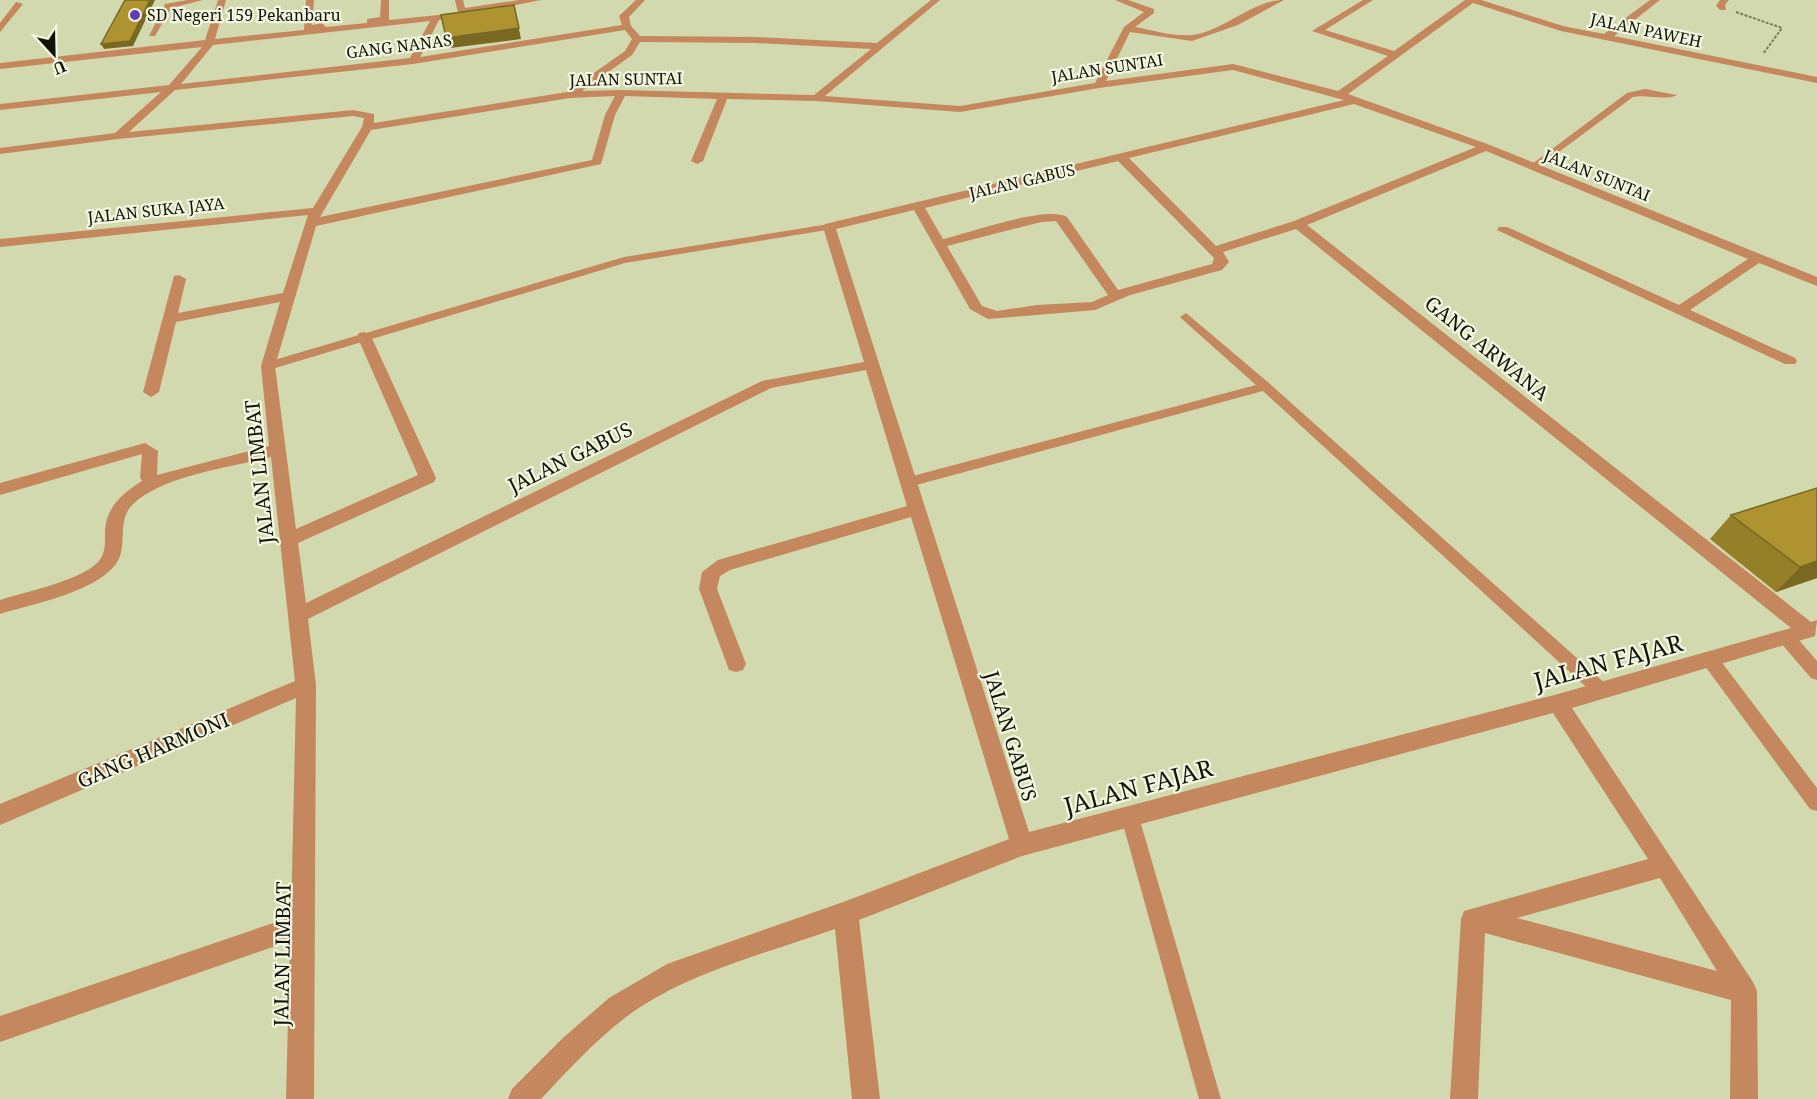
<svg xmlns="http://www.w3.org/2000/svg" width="1817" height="1099" font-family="'Noto Serif',serif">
<rect width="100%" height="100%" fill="#d2d9ae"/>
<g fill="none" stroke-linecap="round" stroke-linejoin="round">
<path stroke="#787d5f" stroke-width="2" stroke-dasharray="3 1.5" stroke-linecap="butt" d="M1736 12 1782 28 1763 54"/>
<path fill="#c5875d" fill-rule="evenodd" d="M188 0H203L171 8 155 36H149L165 4Z
M1645 89 1677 95C1667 101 1646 94 1633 97L1536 169 1528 167 1627 93Z
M829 224 833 225V229L625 263 272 369 268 370 262 366 264 363 624 257Z
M1186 313 1269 383 1607 685 1609 690 1607 695 1601 697 1595 695 1263 391 909 487 902 482 909 477 1256 385 1182 319 1180 317Z
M1786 631 1792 632 1817 661V680L1811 678 1780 642 1778 637 1780 632Z
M1711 654 1717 656 1817 788V811L1810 809 1705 666 1703 661 1705 656Z
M1130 808 1137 811 1139 817 1221 1099H1199L1121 817 1123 811Z"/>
<path fill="#c5875d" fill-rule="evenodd" d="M218 0H226L215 39 304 30 306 0H314L312 25 322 23 326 27 367 23V19L380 17 381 0H389V20L458 13 455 0H463L465 8 519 0H541L439 20 420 57 622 25 619 16 636 0H645L629 17 631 26 640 36 756 37 877 43 931 0H940L825 96 960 106 1095 83 1124 27 1144 12 1115 0H1128L1154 9V13L1135 27C1152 30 1175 37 1192 35 1224 31 1252 0 1284 0L1238 25 1192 41 1130 32 1106 81 1233 64 1338 91 1388 56 1312 31 1363 0H1373L1325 30 1394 51 1465 0H1481L1563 26 1604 34 1650 0H1660L1614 36 1817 77V83L1561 31 1473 3 1348 94 1490 145 1817 277V286L1759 263 1690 310 1795 358 1797 361 1795 364H1785L1497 230 1499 227H1507L1679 305 1748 259 1486 151 1307 225 1811 622 1817 620 1815 636 1572 708 1753 982 1757 991 1758 1099H1730L1731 1000 1485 933 1478 1099H1450L1461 919 1464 911 1648 859 1553 713 1022 856 859 920 880 1099H852L835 929C768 953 684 973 626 1017 595 1041 568 1070 541 1099H508L512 1089 564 1037 609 998 667 964 846 901 1009 839 911 517 730 570 720 576 717 589 746 664 743 670 736 672 729 670 699 589 702 572 718 560 907 506 866 370 771 388 308 619 316 685 314 1099H286L290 941 0 1042V1016L291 917 296 698 0 825V804L295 681 271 457C229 468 165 475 133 504 118 519 126 538 120 556 108 590 32 604 0 614V600C24 592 89 579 101 558 106 550 105 539 105 530 107 506 123 493 142 481L140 477 142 454 0 495V483L145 443 158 451 157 475 269 446 261 366 280 302 176 322 159 392 151 397 143 392 174 276 179 275 186 279 178 313 283 293 308 215 0 247V239L313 208 362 127 364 118 353 116 118 139 0 154V148L115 133 161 92 0 110V104L169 85 202 47 0 69V63L205 40ZM430 21 410 58 181 84 213 45ZM625 30 632 39 625 51 567 92 374 123V114L353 110 129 132 175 90 413 64ZM640 42 756 43 871 49 814 95 622 90 582 91 632 55ZM1233 70 1344 100 825 224 823 227 864 362 762 381 306 603 298 543 434 482 436 478 371 336 364 332 359 333 357 336 418 475 296 529 275 366 316 226 601 164 615 115 625 96 717 99 691 161 697 164 703 161 727 99 816 101 960 112 1099 88ZM615 96 605 115 592 160 320 217 371 130 570 98ZM1354 104 1476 147 1294 221 1216 246 1129 158ZM1118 161 1214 258 1212 264 1118 290 1067 217C1046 205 969 233 943 239L925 208ZM914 210 970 309 988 319 1095 310 1130 295 1222 270 1229 262 1223 252 1296 229 1791 628 1558 694 1029 832 836 229ZM1056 221 1108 295 1092 302 1037 305 997 311 982 306 947 246 1041 222ZM1660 878 1717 971 1517 918Z
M1720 0H1729L1725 5 1726 10H1720L1716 6Z
M16 2 23 4 0 32V23Z"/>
</g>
<path fill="#957f29" d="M1817 488V578L1776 592 1710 539 1731 515Z"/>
<path fill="#796822" d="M150 0H155L133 46 104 49 101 44Z
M514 5 521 39 450 48 446 38Z
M1817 561V578L1776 592 1800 567Z"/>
<path fill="#ad9430" stroke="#796822" stroke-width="1.5" d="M125 0H150L130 41 101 44Z
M514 5 519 28 446 38 441 15Z
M1817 488V561L1800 567 1731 515Z"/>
<circle fill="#653ab2" stroke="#f4f7e2" stroke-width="2" cx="135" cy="15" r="6"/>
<g text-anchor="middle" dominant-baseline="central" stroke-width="4.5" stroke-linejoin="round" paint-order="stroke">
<g font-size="16" fill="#111304" stroke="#f4f7e2" text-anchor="start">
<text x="147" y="15">SD Negeri 159 Pekanbaru</text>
</g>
<g font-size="16" fill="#111304" stroke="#f4f7e2">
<text transform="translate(1646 30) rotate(12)">JALAN PAWEH</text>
<text transform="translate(399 46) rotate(-7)">GANG NANAS</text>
<text transform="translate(1107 68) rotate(-9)">JALAN SUNTAI</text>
<text transform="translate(626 79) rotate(-1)">JALAN SUNTAI</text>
<text transform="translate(1597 175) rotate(22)">JALAN SUNTAI</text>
<text transform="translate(1022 181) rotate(-13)">JALAN GABUS</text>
<text transform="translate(156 210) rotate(-6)">JALAN SUKA JAYA</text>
</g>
<g font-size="20" fill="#111304" stroke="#f4f7e2">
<text transform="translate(1487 348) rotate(39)">GANG ARWANA</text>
<text transform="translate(570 457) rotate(-26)">JALAN GABUS</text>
<text transform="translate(259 472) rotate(-96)">JALAN LIMBAT</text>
<text transform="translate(1011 736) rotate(73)">JALAN GABUS</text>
<text transform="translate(153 750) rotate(-23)">GANG HARMONI</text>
<text transform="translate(282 954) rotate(-89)">JALAN LIMBAT</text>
</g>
<g font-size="24" fill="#111304" stroke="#f4f7e2">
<text transform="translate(1608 661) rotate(-15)">JALAN FAJAR</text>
<text transform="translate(1138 786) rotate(-15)">JALAN FAJAR</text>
</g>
</g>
<g transform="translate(54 54) rotate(158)" stroke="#f4f7e2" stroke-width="4.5" paint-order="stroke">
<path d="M0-4.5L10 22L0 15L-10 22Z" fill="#111304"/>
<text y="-9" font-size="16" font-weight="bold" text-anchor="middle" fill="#111304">U</text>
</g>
</svg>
